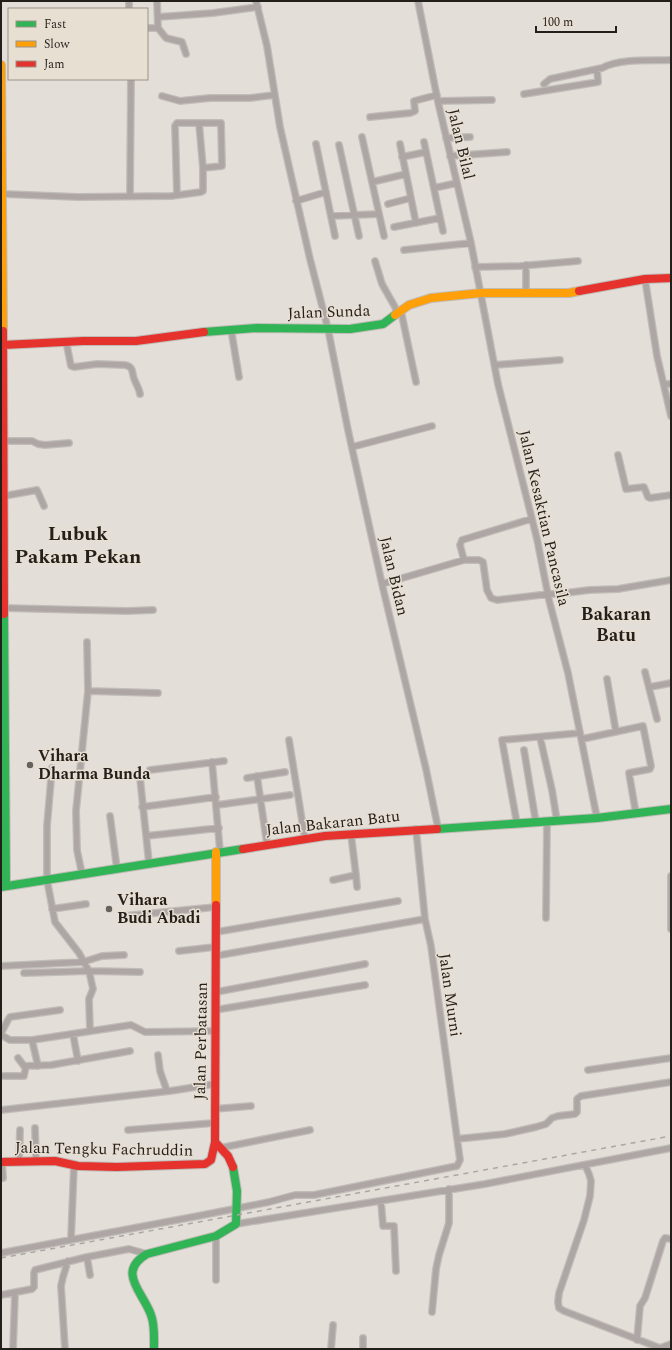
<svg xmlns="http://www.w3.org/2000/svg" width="672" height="1350" font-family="Spectral,serif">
<rect width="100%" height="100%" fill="#e3ded8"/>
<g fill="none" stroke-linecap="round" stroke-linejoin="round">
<defs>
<path id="street" d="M129 1V9
M157 1 158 28 166 38 182 42 186 54
M256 1 267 46 280 127 310 259 328 329 348 430 382 584 426 769 438 828
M418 1 438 102 471 243 498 384 537 539 549 600 568 673 597 818
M158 17 213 13 258 7
M147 28H158
M544 84 550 79 602 68C621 58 650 61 671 60
M524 94 598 82 597 69
M162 96 180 101 210 98H250L274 95
M438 101 492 100
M370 117 410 113 415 111 414 101 437 95
M362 137 384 236
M446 138 470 137
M424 142 443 231
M316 144 335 236
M400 144 416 223
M339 145 359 236
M450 156 507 152
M402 157 426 152
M372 182 406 174
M434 188 457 183
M3 194 78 197 171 196 201 192 203 191V168L199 123
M177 195 175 126 177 123H221L222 166 203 168
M130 196 131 79
M296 201 326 192
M388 204 411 198
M331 216 379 214
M394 227 440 218
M404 250 471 243
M375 261 382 284 395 307 397 313
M526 265V293
M475 267 520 266 578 261
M645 279 657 356 671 416
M401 311 416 382
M231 329 239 377
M66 341 71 366 74 367 97 364 125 365C135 367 131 374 135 381 137 386 139 388 140 394
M495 365 560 360
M664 384H671
M4 441H32L38 444 45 445 69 443
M352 447 432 426
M618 455 626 489 644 487 648 497 650 498 671 495
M4 496 37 490 44 506
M464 560H479L483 562 487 590 491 598 497 600 549 594H558L589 590 618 589 671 580
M382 584 464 560 460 545 462 540 531 519
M4 608 127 611 153 610
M645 672 657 719
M607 679 616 732
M650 687 671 683
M88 691 158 693
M540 737 552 790 557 821
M582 739 643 726 651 766 650 769 629 773 636 814
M289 740 305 839
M524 750 536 823
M212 762 220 851
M52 768 47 826V880L55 922 79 953 89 971 93 989 89 999 90 1031
M150 770 224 761
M257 776 267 844
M140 778 149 863
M247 778 285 772
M217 805 290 795
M142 807 216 797
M110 816 117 869
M517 824 502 740 580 733
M146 836 219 828
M82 874 77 850 76 811 88 691 87 642
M356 875 357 887
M671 876V929
M333 880 356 875 351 834
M52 909 86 904
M124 916 216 907
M546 918 547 822
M216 932 398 901
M179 951 215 947
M215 956 425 919
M1 966 83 962 102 956 124 955
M24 973 89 971 140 972
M216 992 365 964
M215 1010 365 985
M1 1033 8 1020 10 1017 60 1010
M73 1034 78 1061
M1 1035 10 1040H32L131 1025 145 1032 215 1031
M32 1040 38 1066
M158 1055 160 1071 167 1091
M18 1058 24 1066 51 1065 130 1051
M588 1070 671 1058
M4 1076H24L26 1066
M214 1109 251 1106
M1 1110 170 1091 215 1084
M35 1128 36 1162
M128 1130 214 1123
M457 1139 505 1134 536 1127 546 1124 552 1118 558 1116 575 1114 577 1112V1099L581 1096 671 1082
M220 1148 310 1130
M2 1162 3 1178
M19 1162 20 1130
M585 1165 589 1174 591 1181 590 1196 584 1220 559 1293 558 1302 559 1308 564 1311 660 1348
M381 1201 383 1226H394L396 1271
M236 1224 485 1184 671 1148
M216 1236V1280
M71 1240 74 1165
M1 1253 198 1216 269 1202 295 1195H314L457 1166 460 1160 431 946 425 919 416 829
M87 1257 90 1275
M1 1295 32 1289 34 1287V1273L35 1270 87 1257 129 1249 147 1254
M432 1312 436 1269 439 1255 449 1223V1189
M637 1340 640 1306 645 1298 663 1241 665 1238 671 1239
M660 1348 671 1344
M13 1349 15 1293
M65 1349 61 1286 63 1277 68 1261
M331 1349 333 1325
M363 1349V1338"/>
<path id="fast" d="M204 332 257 328 350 329 383 324 395 315
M4 614 6 886
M437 829 597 818 671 809
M1 887 243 849
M154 1349C154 1338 155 1325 151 1315 143 1292 116 1272 147 1254L216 1236 236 1224 237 1191 233 1167"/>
<path id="slow" d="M1 65 3 331
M395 315 409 305 431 298 481 293H569L579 291
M216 905V852"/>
<path id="jam" d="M579 291 645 279 671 278
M3 331 4 614
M3 345 83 341H136L204 332
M243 849 325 836 437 829
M216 905 215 1142 228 1156 233 1167
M1 1162 55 1161 78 1166 117 1167 205 1164 211 1160 215 1142"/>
</defs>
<use href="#street" stroke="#c0bcb7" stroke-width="8"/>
<use href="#fast" stroke="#c0bcb7" stroke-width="10"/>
<use href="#slow" stroke="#c0bcb7" stroke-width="10"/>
<use href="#jam" stroke="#c0bcb7" stroke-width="10"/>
<use href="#street" stroke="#aea6a4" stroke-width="5.5"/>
<use href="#fast" stroke="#30b455" stroke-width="8"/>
<use href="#slow" stroke="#ff9f0a" stroke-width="8"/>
<use href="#jam" stroke="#e5322d" stroke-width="8"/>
<path stroke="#aca7a4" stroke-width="1.5" stroke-dasharray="5 5" stroke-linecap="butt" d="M1 1258 671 1136"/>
</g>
<g fill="#66625d" stroke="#e8dfd3" stroke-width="1.5">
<circle cx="30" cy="765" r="4"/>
<circle cx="109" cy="909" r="4"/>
</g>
<g text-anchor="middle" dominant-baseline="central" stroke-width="3" stroke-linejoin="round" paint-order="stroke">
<g font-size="16" fill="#231f1b" stroke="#e8dfd3">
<text transform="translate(461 144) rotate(77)">Jalan Bilal</text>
<text transform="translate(329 312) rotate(-2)">Jalan Sunda</text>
<text transform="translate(544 518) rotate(77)">Jalan Kesaktian Pancasila</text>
<text transform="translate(394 576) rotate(77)">Jalan Bidan</text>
<text transform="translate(333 823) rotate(-6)">Jalan Bakaran Batu</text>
<text transform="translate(450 995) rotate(82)">Jalan Murni</text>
<text transform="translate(201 1041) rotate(-89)">Jalan Perbatasan</text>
<text transform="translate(104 1149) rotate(1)">Jalan Tengku Fachruddin</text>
</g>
<g font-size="16" font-weight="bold" fill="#231f1b" stroke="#e8dfd3" text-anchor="start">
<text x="38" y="756">Vihara<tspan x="38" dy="18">Dharma Bunda</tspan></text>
<text x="117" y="900">Vihara<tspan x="117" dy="18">Budi Abadi</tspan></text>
</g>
<g font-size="18" font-weight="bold" fill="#231f1b" stroke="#e8dfd3">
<text x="616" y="614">Bakaran<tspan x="616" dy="21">Batu</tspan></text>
</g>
<g font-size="20" font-weight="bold" fill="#231f1b" stroke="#e8dfd3">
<text x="78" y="534">Lubuk<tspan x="78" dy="23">Pakam Pekan</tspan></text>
</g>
</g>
<rect width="672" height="1350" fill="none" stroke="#231f1b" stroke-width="4"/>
<rect x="8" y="8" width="140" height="72" fill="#e8dfd3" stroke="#999289"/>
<rect x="16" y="21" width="20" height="6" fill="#30b455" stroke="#999289"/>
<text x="44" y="28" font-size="12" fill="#231f1b">Fast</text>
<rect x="16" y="41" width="20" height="6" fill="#ff9f0a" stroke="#999289"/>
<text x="44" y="48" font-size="12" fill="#231f1b">Slow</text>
<rect x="16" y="61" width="20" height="6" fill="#e5322d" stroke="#999289"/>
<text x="44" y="68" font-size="12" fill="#231f1b">Jam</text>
<path d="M536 26v6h80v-6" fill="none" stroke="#231f1b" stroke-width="2"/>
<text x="542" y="26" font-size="12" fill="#231f1b" stroke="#e8dfd3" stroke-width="3" paint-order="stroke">100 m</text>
</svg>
